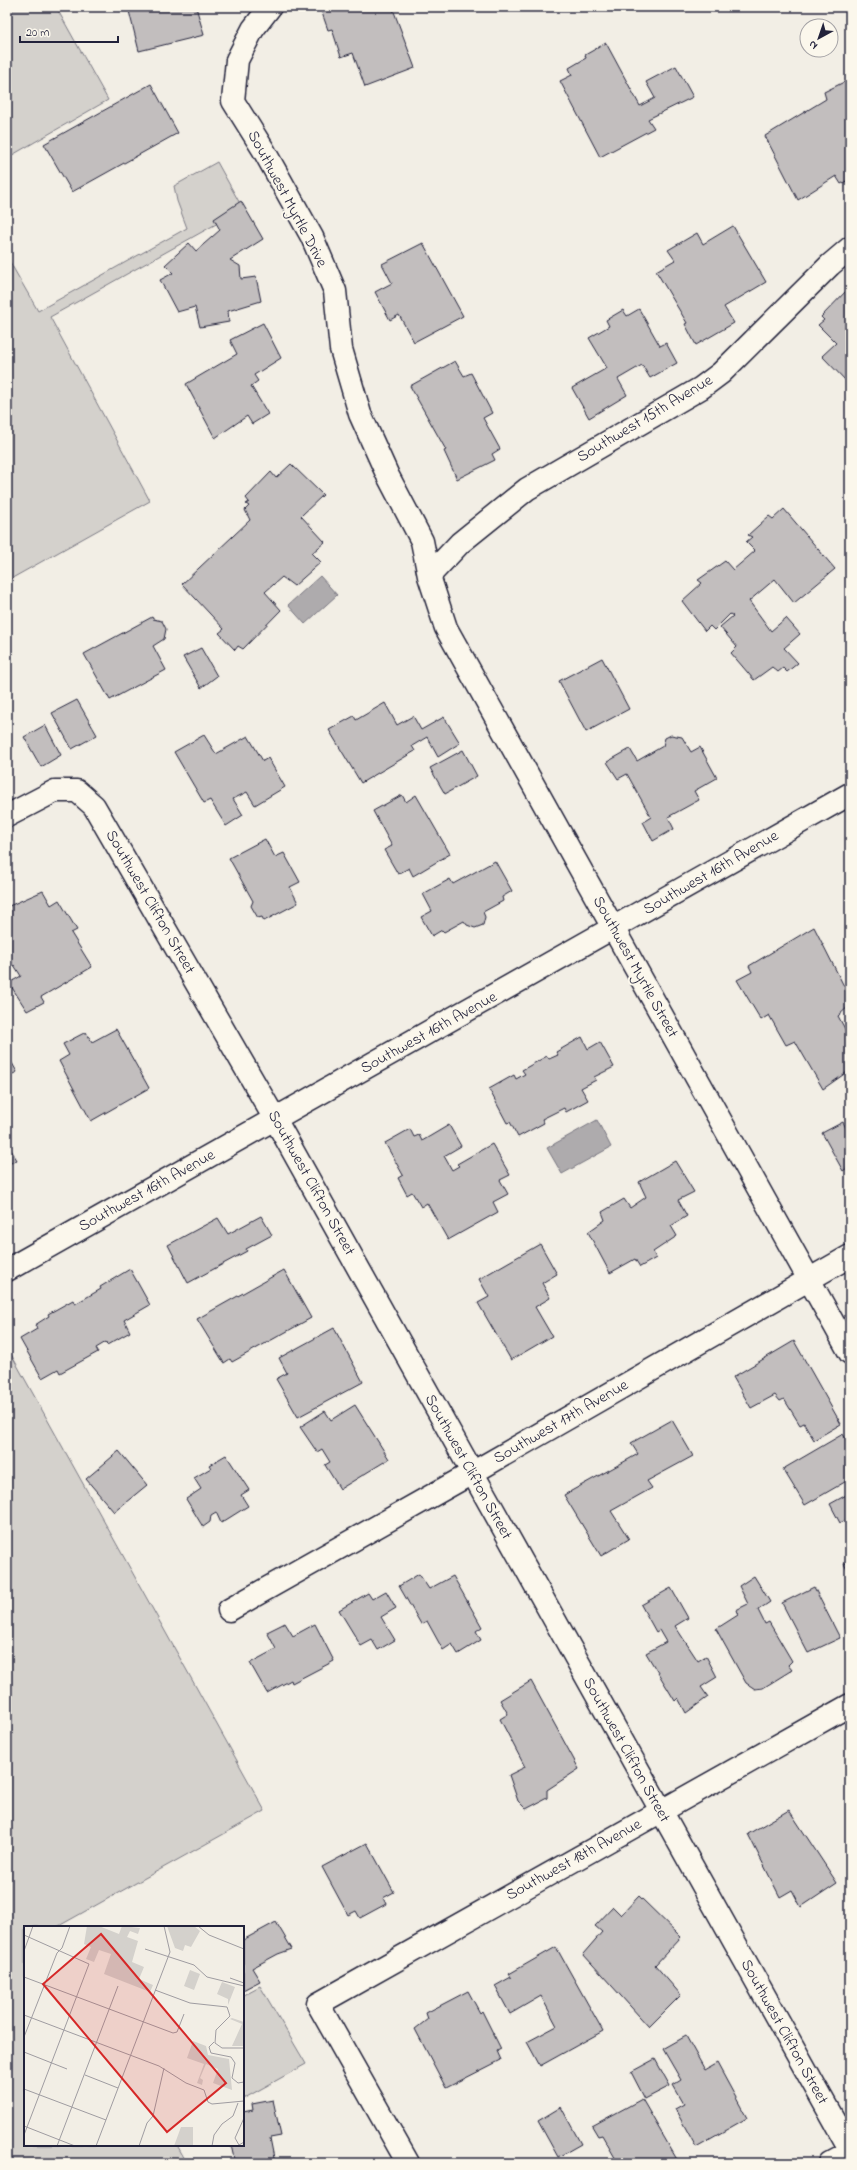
<svg xmlns="http://www.w3.org/2000/svg" width="857" height="2170" font-family="'Indie Flower',sans-serif">
<rect width="100%" height="100%" fill="#f2eee5"/>
<filter id="ink" filterUnits="userSpaceOnUse"><feTurbulence type="fractalNoise" baseFrequency=".025" numOctaves="2"/><feDisplacementMap in="SourceGraphic" scale="8" xChannelSelector="R" yChannelSelector="G"/><feConvolveMatrix kernelMatrix="1 2 1 2 8 2 1 2 1" color-interpolation-filters="sRGB"/></filter>
<g filter="url(#ink)">
<path fill="#d4d1cc" stroke="#7b7a84" d="M7 7H56L108 100 7 158Z
M217 162 243 209 50 317 150 501 7 581V257L38 311 187 228 177 201 174 186Z
M7 1347 265 1811 57 1927H25V2145H177L187 2163H7Z
M260 1986 306 2064 243 2099V1995Z"/>
<path fill="#aeabad" stroke="#76747f" d="M320 576 337 595 305 624 288 605Z
M597 1120 611 1147 562 1174 547 1148Z"/>
<path fill="#c2bebe" stroke="#22223b" d="M128 7H196L204 35 139 51Z
M320 7H398L393 9 415 68 365 87 353 53 341 57 332 29 328 30Z
M606 43 640 106 655 98 646 82 676 66 693 97 648 119 654 128 600 157 560 81 572 75 569 68 586 58 585 55Z
M850 79V179L841 184 836 176 798 200 765 136 826 99 824 92Z
M151 84 178 133 72 192 44 144Z
M241 201 263 239 230 260 240 266 241 279 256 277 261 301 228 311 229 322 200 327 195 307 177 312 160 280 173 273 165 265 189 243 196 251 220 230 214 219Z
M733 226 766 282 724 307 734 323 696 345 685 324 687 323 656 271 675 260 668 250 697 233 703 244Z
M423 243 463 316 414 342 399 315 390 320 375 292 392 283 382 264Z
M849 288 850 383 849 384 822 356 836 343 818 325 824 320 821 317Z
M639 309 660 346 666 343 677 363 650 378 642 365 618 379 627 395 589 418 572 388 607 368 589 338 609 326 606 320 623 310 627 316Z
M263 323 281 358 254 375 258 381 251 386 268 414 252 424 247 416 215 438 186 384 237 354 230 340Z
M455 361 464 376 471 373 492 413 483 418 500 449 492 454 495 460 457 479 444 451 446 450 410 386Z
M291 464 323 495 301 516 325 542 312 553 321 562 294 586 282 577 265 592 281 610 243 649 238 646 235 650 219 633 224 629 182 584 250 520 245 510 249 506 246 504 249 502 246 498 271 472 276 478Z
M784 509 835 569 794 603 775 579 749 601 771 631 786 618 800 634 784 648 798 663 787 672 783 668 778 672 772 667 754 680 731 653 737 647 720 627 733 616 730 614 714 630 710 626 705 631 682 601 702 583 698 580 725 561 733 570 755 551 746 542 752 537 748 535 769 516 773 519Z
M152 617 153 619 162 621 166 629 164 639 153 646 166 670 110 700 84 654Z
M201 648 217 676 201 688 183 657Z
M602 658 629 709 586 732 559 681Z
M77 700 97 735 72 749 52 713Z
M385 703 397 725 413 716 421 730 444 717 460 743 438 757 427 737 412 746 415 751 361 783 329 730 354 716 356 720Z
M45 725 61 755 41 767 24 737Z
M204 735 216 754 248 736 263 761 268 758 285 787 255 805 247 792 233 799 243 815 226 826 210 800 204 803 174 752Z
M671 735 682 737 691 752 700 747 717 778 694 791 699 800 668 817 674 829 653 841 643 822 651 817 627 774 618 779 607 762 630 749 637 761 663 746 665 738Z
M463 750 477 776 445 794 430 768Z
M402 795 406 802 416 795 450 854 413 876 409 868 398 874 384 850 392 846 373 811Z
M265 839 275 857 284 853 300 882 290 887 298 903 264 921 262 917 258 918 251 906 253 901 229 858Z
M495 861 512 891 502 897 503 901 483 912 485 917 483 925 475 928 467 925 464 921 444 932 442 930 432 936 421 917 432 911 423 894 450 879 453 884Z
M43 891 51 905 59 900 77 930 71 933 92 967 41 997 44 1002 27 1011 9 983 21 976 14 965 7 971V901L9 906Z
M814 927 850 998V1005L838 1016 850 1038V1070L823 1089 795 1041 786 1045 769 1015 761 1020 737 980 752 972 749 966Z
M116 1029 149 1088 91 1121 59 1061 69 1055 63 1044 86 1032 92 1042Z
M582 1037 588 1049 600 1042 614 1067 594 1077 596 1080 581 1088 588 1100 566 1112 564 1108 542 1119 544 1123 518 1137 510 1122 507 1123 489 1089 514 1075 516 1079 525 1074 522 1070 547 1056 549 1059 558 1055 556 1052Z
M7 1054 17 1072 7 1077Z
M843 1122 847 1130 850 1129V1172L847 1168 843 1171 822 1133Z
M449 1125 461 1146 444 1156 452 1170 459 1166 457 1164 492 1144 510 1175 500 1180 508 1194 493 1202 498 1212 448 1240 427 1203 421 1207 412 1192 407 1195 398 1178 403 1175 385 1143 410 1129 414 1137 419 1135 422 1141Z
M7 1143 17 1160 7 1165Z
M675 1161 694 1192 678 1200 687 1216 671 1226 677 1236 653 1252 656 1258 640 1267 635 1259 610 1273 588 1232 605 1220 602 1212 624 1199 630 1208 646 1197 639 1182Z
M261 1216 272 1235 246 1249 247 1251 188 1283 168 1245 218 1218 228 1234Z
M540 1244 557 1274 542 1283 550 1298 535 1307 552 1336 511 1360 478 1303 489 1297 479 1279Z
M130 1269 150 1305 124 1320 130 1332 107 1345 106 1342 96 1348 98 1352 60 1373 58 1369 42 1378 20 1339 37 1329 35 1325 49 1316 48 1314 73 1300 75 1304 101 1289 100 1287Z
M284 1270 311 1318 232 1362 230 1359 224 1363 197 1319Z
M334 1328 363 1382 298 1417 276 1379 287 1373 279 1358Z
M794 1341 841 1424 814 1440 804 1423 800 1425 784 1399 780 1401 775 1395 751 1408 733 1377Z
M355 1405 389 1459 340 1489 325 1465 330 1462 322 1449 317 1452 300 1427 325 1411 331 1420Z
M672 1420 693 1456 647 1481 652 1488 611 1511 629 1539 601 1556 564 1495 638 1454 631 1443Z
M843 1434 850 1446V1479L805 1505 783 1469Z
M119 1451 147 1485 114 1512 86 1479Z
M226 1455 249 1490 241 1495 248 1506 221 1523 216 1512 211 1515 210 1522 203 1527 186 1499 201 1489 194 1478 211 1468 209 1465Z
M850 1493V1518L840 1523 830 1504Z
M850 1561V1575L844 1564Z
M419 1574 429 1589 453 1576 482 1627 476 1631 481 1640 458 1654 452 1644 443 1650 427 1621 421 1624 399 1586Z
M754 1576 770 1602 758 1610 765 1624 769 1622 792 1661 788 1665 792 1670 763 1688 755 1689 746 1683 716 1629 738 1615 736 1610 748 1604 739 1586Z
M814 1587 840 1638 808 1653 782 1603Z
M671 1588 688 1618 675 1626 698 1661 706 1656 717 1677 701 1687 708 1697 686 1713 678 1698 675 1701 646 1653 666 1642 659 1630 656 1632 641 1605Z
M386 1591 396 1608 381 1617 395 1640 378 1650 372 1640 361 1646 339 1610 368 1593 372 1599Z
M285 1623 293 1636 315 1624 334 1661 292 1683 291 1680 267 1693 250 1663 276 1649 267 1632Z
M531 1681 579 1769 547 1790V1798L526 1809 518 1801 509 1775 525 1767 500 1719 508 1714 500 1700Z
M789 1810 837 1883 801 1907 792 1890 780 1897 748 1834Z
M367 1843 394 1892 383 1898 386 1904 360 1918 356 1911 348 1915 322 1867Z
M639 1896 681 1937 655 1965 681 1995 649 2027 583 1954 602 1932 595 1926 613 1907 621 1915Z
M276 1922 292 1949 278 1954 252 1968 260 1981 243 1990V1940Z
M556 1947 603 2031 540 2066 527 2042 557 2026 541 1996 510 2014 495 1986 511 1977 509 1974Z
M468 1991 480 2013 482 2011 501 2049 497 2051 501 2060 446 2088 415 2029 428 2019 426 2013Z
M686 2036 705 2070 717 2063 747 2118 696 2147 675 2109 684 2104 673 2085 681 2080 663 2049Z
M655 2059 670 2086 645 2099 631 2072Z
M642 2099 679 2163H618L602 2135 598 2136 592 2126Z
M273 2100 281 2136 270 2138 275 2163H235L231 2145H243V2112L253 2110 252 2104Z
M561 2107 581 2144 558 2157 538 2121Z"/>
<g fill="none" stroke-linecap="round" stroke-linejoin="round">
<defs>
<path id="street" d="M270 7 253 29 237 60 233 101 263 149 312 237 335 291 341 349 360 414 388 476 422 541 429 576 446 628 850 1353
M429 576 460 543 527 489 701 388 721 373 830 265 850 248
M7 816 55 791H77L94 806 275 1119 850 2149
M7 1270 850 794
M229 1610 472 1473 850 1256
M408 2163 318 2004 850 1705
M829 2163 850 2152"/>
</defs>
<use href="#street" stroke="#22223b" stroke-width="25"/>
<use href="#street" stroke="#fbf7ec" stroke-width="22"/>
</g>
</g>
<g text-anchor="middle" dominant-baseline="central" stroke-width="4" stroke-linejoin="round" paint-order="stroke">
<g font-size="16" fill="#22223b" stroke="#fbf7ec">
<text transform="translate(287 199) rotate(62)">Southwest Myrtle Drive</text>
<text transform="translate(645 419) rotate(-31)">Southwest 15th Avenue</text>
<text transform="translate(711 873) rotate(-30)">Southwest 16th Avenue</text>
<text transform="translate(150 902) rotate(60)">Southwest Clifton Street</text>
<text transform="translate(635 967) rotate(61)">Southwest Myrtle Street</text>
<text transform="translate(429 1033) rotate(-29)">Southwest 16th Avenue</text>
<text transform="translate(311 1183) rotate(61)">Southwest Clifton Street</text>
<text transform="translate(147 1191) rotate(-29)">Southwest 16th Avenue</text>
<text transform="translate(561 1422) rotate(-30)">Southwest 17th Avenue</text>
<text transform="translate(468 1467) rotate(61)">Southwest Clifton Street</text>
<text transform="translate(626 1750) rotate(61)">Southwest Clifton Street</text>
<text transform="translate(574 1860) rotate(-29)">Southwest 18th Avenue</text>
<text transform="translate(784 2032) rotate(61)">Southwest Clifton Street</text>
</g>
</g>
<g transform="translate(24 1926)">
<rect width="220" height="220" fill="#f2eee5"/>
<path d="M63 0H75L95 8 98 0 116 2 114 8 106 5 103 11 114 15 108 36 120 41 115 53 129 59 126 66 80 48 87 28 75 24 70 36 62 33 67 21 60 18ZM143 0H170L176 5 167 21 161 19 159 25 151 22ZM166 44 176 48 170 64 160 60ZM198 56 211 61 204 79V73L193 68ZM208 92 220 96V120H208L218 98 206 93ZM169 115 182 120 184 129 205 133 208 164 189 157 194 143 182 138 176 152 179 154 178 159 173 157 180 138 163 132ZM157 201H169V220H150Z" fill="#d4d1cc"/>
<path fill="none" stroke="#9f9ca1" stroke-width="1" d="M174 0 185 9 220 23M0 9 65 38 0 209M121 23 170 39 183 51 220 60M0 25 9 0M0 51 149 107 153 106 160 88M206 52 220 57M131 64 166 77 203 81 206 90 192 104 191 117 198 122H220M0 89 135 140 162 157 180 164 184 176 188 178 220 175M0 111 33 27 38 22 46 0M190 116 185 121 187 127 207 131 211 137 208 152 214 157 220 156M0 126 43 143M61 149 94 162M0 163 82 194M0 200 51 220M220 216 215 219 211 212 220 192M33 220 94 60M72 220 146 26 140 0M115 220 123 197 129 190 140 142M188 220 190 209 198 198 209 190 214 177"/>
<path fill="#d62828" fill-opacity="0.15" stroke="#d62828" stroke-width="2" d="M77 8 202 157 143 206 19 58Z"/>
<rect width="220" height="220" fill="none" stroke="#22223b" stroke-width="2"/>
</g>
<rect width="857" height="2170" fill="none" stroke="#fbf7ec" stroke-width="24"/>
<rect x="12" y="12" width="833" height="2146" fill="none" stroke="#22223b" stroke-width="1.5" filter="url(#ink)"/>
<g transform="translate(819 38) rotate(220)"><circle r="19" fill="#fbf7ec" stroke="#a4a2a5"/>
<path d="M0-3L7 15L0 10L-7 15Z" fill="#22223b"/>
<text y="-6" font-size="11" font-weight="bold" text-anchor="middle" fill="#22223b">N</text>
</g>
<path d="M20 36v6h98v-6" fill="none" stroke="#22223b" stroke-width="2"/>
<text x="26" y="36" font-size="12" fill="#22223b" stroke="#fbf7ec" stroke-width="3" paint-order="stroke">20 m</text>
</svg>
